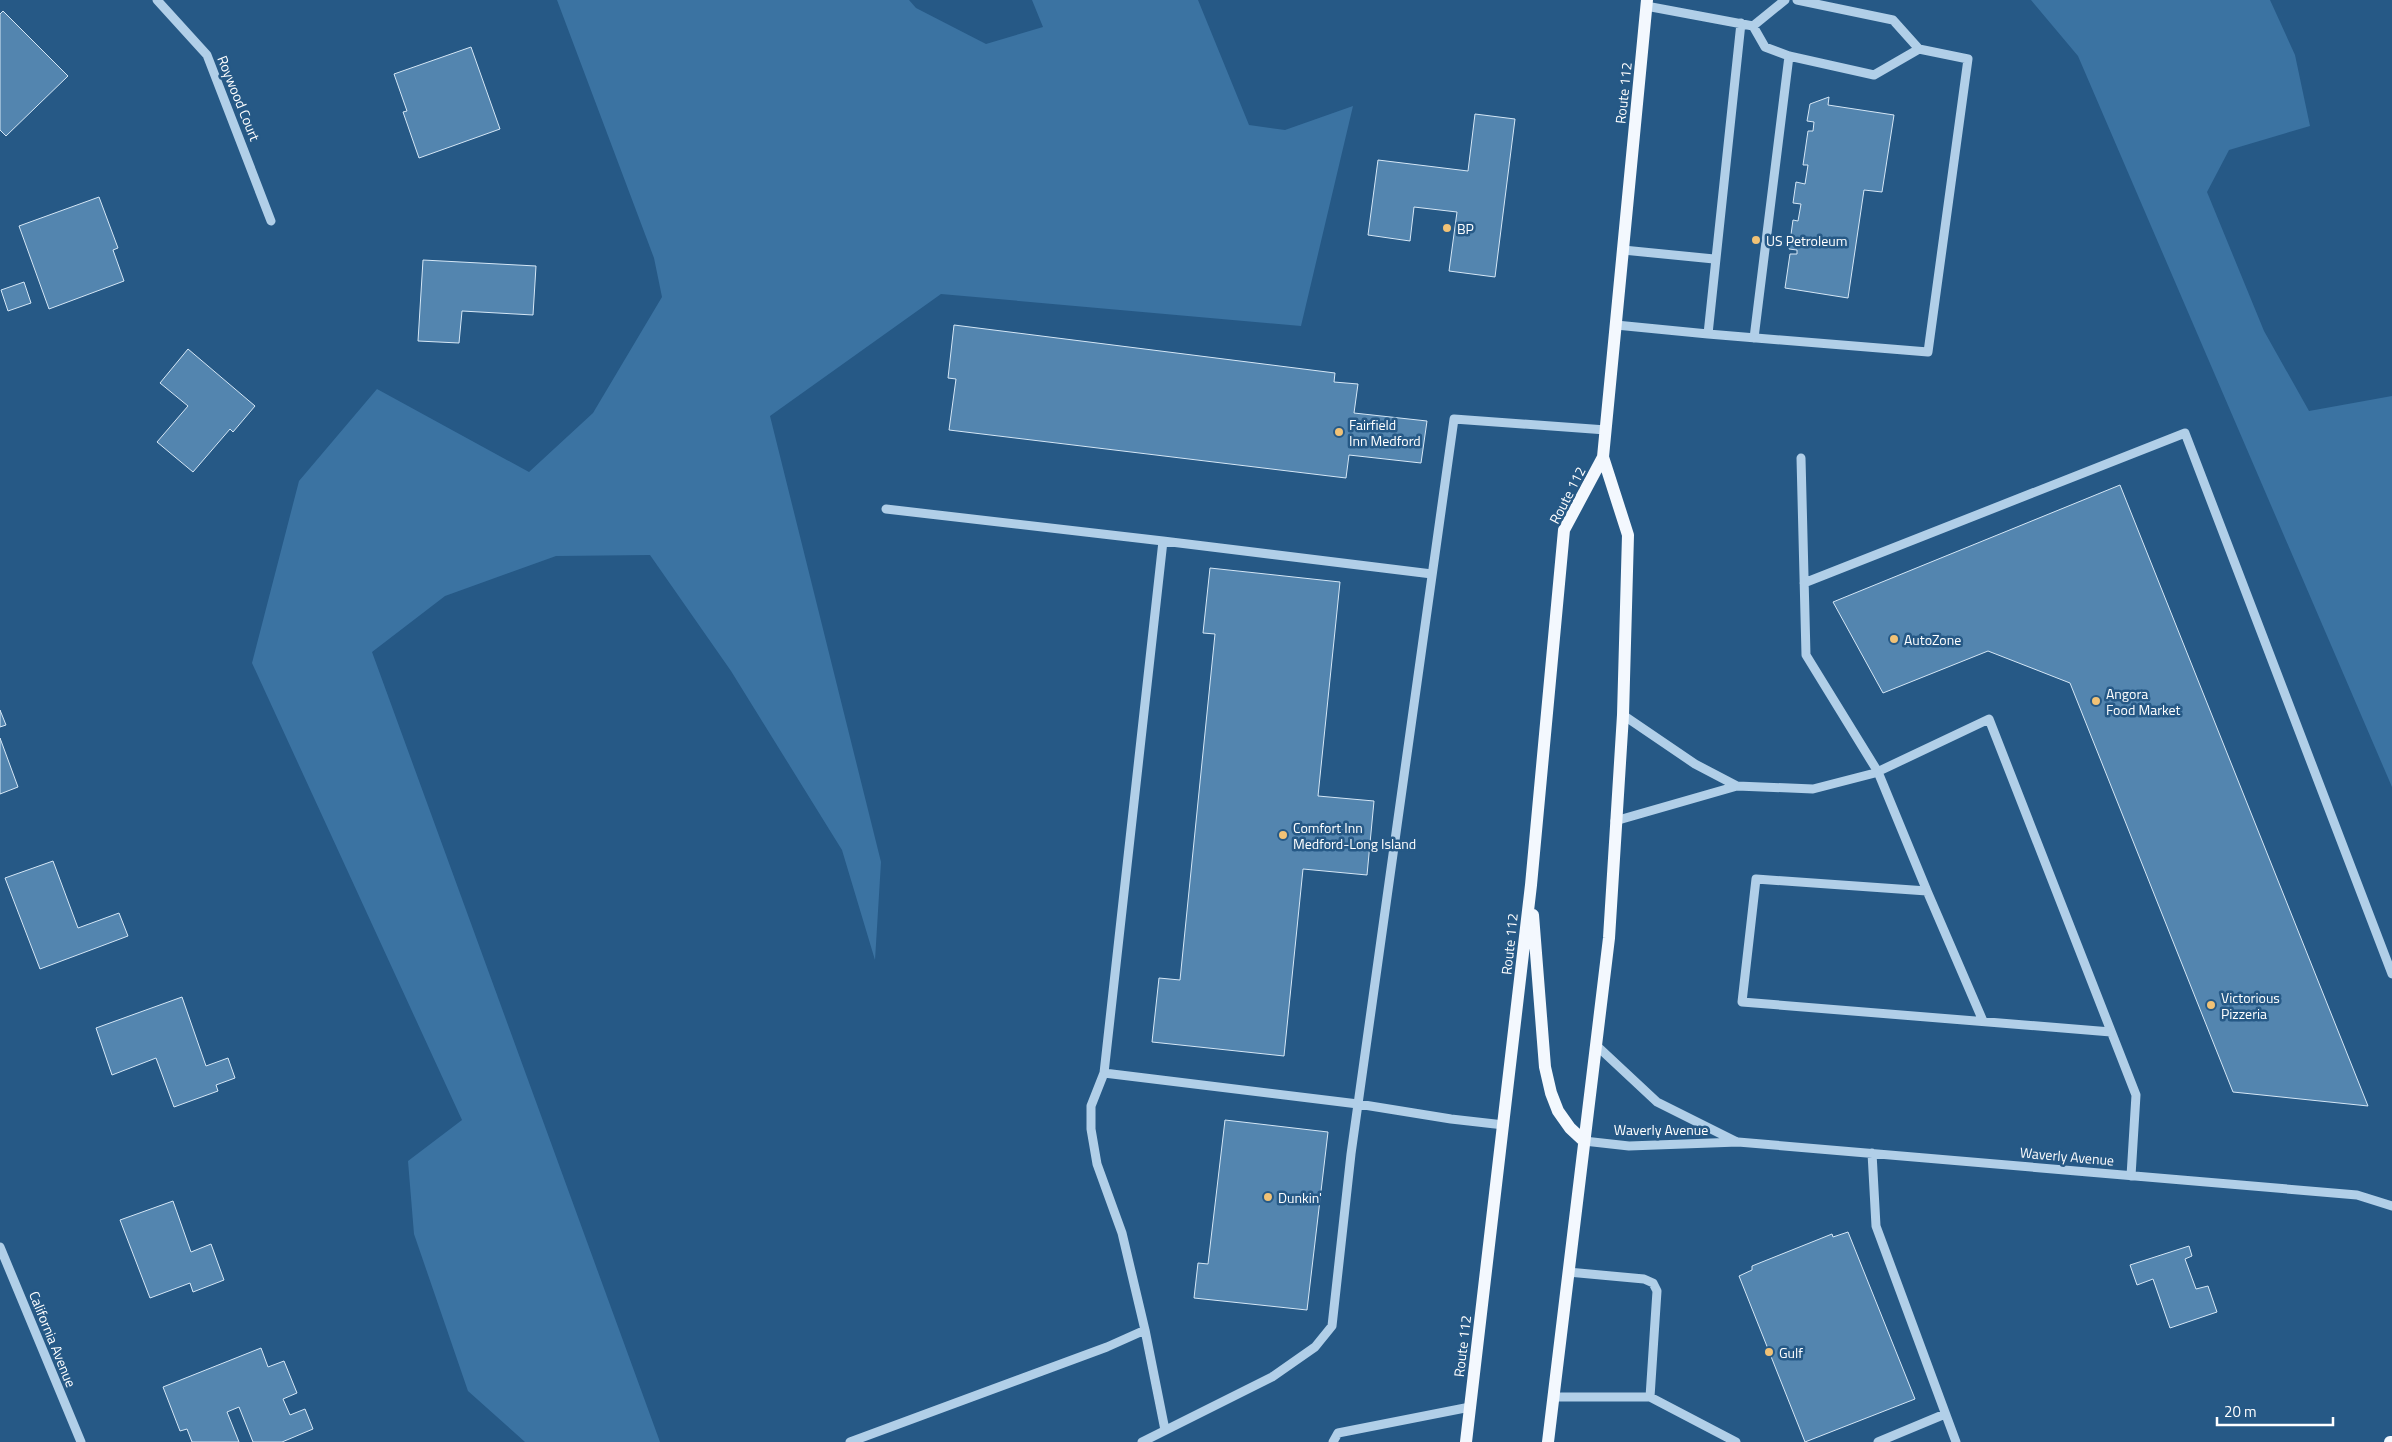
<svg xmlns="http://www.w3.org/2000/svg" width="2392" height="1442" font-family="'Titillium Web',sans-serif">
<rect width="100%" height="100%" fill="#265986"/>
<path fill="#3b73a2" d="M557 0H909L916 8 986 44 1043 27 1032 0H1198L1249 125 1285 130 1353 106 1301 326 941 294 770 416 881 862 875 960 842 850 731 671 650 555 556 556 445 596 372 652 660 1442H525L468 1391 414 1234 408 1161 462 1120 252 663 299 481 377 389 529 472 593 413 662 297 654 258Z
M2031 0H2270L2295 55 2310 126 2229 150 2207 192 2264 331 2309 411 2392 396V787L2078 56Z"/>
<path fill="#5385af" stroke="#d5e7f6" d="M3 11 68 76 6 136 0 130V14Z
M471 47 500 129 419 158 403 112 407 111 394 74Z
M1829 97 1828 105 1894 115 1882 192 1864 190 1848 298 1785 288 1790 254H1797V250L1789 249 1793 220 1798 221 1801 204 1793 203 1796 182 1805 184 1808 165H1803L1808 131H1813L1814 122 1807 121 1810 104Z
M1475 114 1515 119 1495 277 1449 271 1457 212 1414 207 1410 241 1368 235 1378 160 1468 171Z
M99 197 118 248 113 250 124 281 49 309 19 226Z
M423 260 536 266 533 315 462 311 459 343 418 341Z
M24 282 31 303 8 311 1 290Z
M954 325 1335 373 1334 382 1358 384 1354 413 1427 421 1421 463 1349 455 1346 478 949 430 956 379 948 378Z
M188 349 255 406 233 432 230 429 193 472 157 442 188 406 160 383Z
M2120 485 2368 1106 2233 1092 2070 683 1988 651 1883 693 1833 602Z
M1210 568 1340 582 1318 796 1374 801 1367 875 1303 869 1284 1056 1152 1042 1159 978 1180 980 1215 634 1203 633Z
M0 710 6 725 0 727Z
M0 738 18 787 0 794Z
M53 861 78 928 119 913 128 936 40 969 5 878Z
M182 997 206 1066 228 1058 235 1078 216 1085 218 1091 174 1107 156 1058 112 1075 96 1028Z
M1225 1120 1328 1132 1307 1310 1194 1298 1198 1263 1208 1264Z
M173 1201 191 1252 211 1244 224 1280 193 1292 190 1283 150 1298 120 1220Z
M1848 1232 1915 1399 1805 1442 1739 1276 1752 1270V1266L1832 1234 1833 1237Z
M2189 1246 2192 1256 2185 1259 2196 1289 2208 1286 2217 1312 2170 1328 2153 1279 2137 1285 2130 1265Z
M261 1348 268 1367 284 1361 297 1393 283 1399 290 1415 305 1409 313 1429 282 1442H253L239 1407 227 1412 239 1442H192L187 1429 180 1431 163 1387Z"/>
<g fill="none" stroke-linecap="round" stroke-linejoin="round">
<path stroke="#b1cfe8" stroke-width="9" d="M157 0 207 55 271 221
M1646 6 1753 26 1785 0
M1741 23 1708 334 1928 352 1968 59 1919 49 1893 20 1797 0
M1753 26 1765 47 1789 56 1874 75 1919 49
M1623 250 1714 259
M1616 325 1708 334
M1754 338 1789 56
M1801 458 1806 655 1878 772 1927 891 1756 879 1742 1002 2111 1032
M886 509 1163 541
M1432 574 1163 541 1104 1073 1358 1104 1451 1119 1504 1125
M1804 583 2185 433 2392 974
M1623 715 1695 764 1737 786
M1615 821 1737 786 1813 789 1875 773 1989 719 2136 1095 2131 1176
M1927 891 1983 1021
M1597 1046 1657 1102 1735 1141
M1104 1073 1091 1106V1129L1097 1164 1122 1233 1145 1330
M1584 1141 1629 1146 1738 1142 2357 1195 2392 1206
M1872 1153 1876 1226 1956 1442
M0 1247 81 1442
M1568 1272 1644 1279 1653 1283 1657 1291 1650 1397
M1554 1397H1650L1736 1442
M850 1442 1107 1347 1145 1330 1165 1430
M1142 1442 1272 1377 1315 1347 1332 1326 1351 1154 1454 419 1606 430
M1333 1442 1338 1433 1470 1407
M1878 1442 1945 1414"/>
<path stroke="#f3f8fe" stroke-width="12" d="M1533 915 1545 1067 1551 1093 1558 1111 1570 1128 1584 1141
M1466 1442 1531 885 1564 530 1603 457 1647 0
M1548 1442 1609 938 1623 715 1628 535 1603 457
M2390 1442H2392"/>
</g>
<g fill="#f1c276" stroke="#265986" stroke-width="2">
<circle cx="1447" cy="228" r="5"/>
<circle cx="1756" cy="240" r="5"/>
<circle cx="1339" cy="432" r="5"/>
<circle cx="1894" cy="639" r="5"/>
<circle cx="2096" cy="701" r="5"/>
<circle cx="1283" cy="835" r="5"/>
<circle cx="2211" cy="1005" r="5"/>
<circle cx="1268" cy="1197" r="5"/>
<circle cx="1769" cy="1352" r="5"/>
</g>
<g text-anchor="middle" dominant-baseline="central" stroke-width="5" stroke-linejoin="round" paint-order="stroke">
<g font-size="14" fill="#fff" stroke="#265986">
<text transform="translate(1623 93) rotate(-84)">Route 112</text>
<text transform="translate(239 98) rotate(68)">Roywood Court</text>
<text transform="translate(1567 495) rotate(-63)">Route 112</text>
<text transform="translate(1509 944) rotate(-84)">Route 112</text>
<text x="1661" y="1129">Waverly Avenue</text>
<text transform="translate(2067 1156) rotate(5)">Waverly Avenue</text>
<text transform="translate(53 1339) rotate(68)">California Avenue</text>
<text transform="translate(1462 1346) rotate(-83)">Route 112</text>
</g>
<g font-size="14" fill="#fff" stroke="#265986" text-anchor="start">
<text x="1457" y="228">BP</text>
<text x="1766" y="240">US Petroleum</text>
<text x="1349" y="424">Fairfield<tspan x="1349" dy="16">Inn Medford</tspan></text>
<text x="1904" y="639">AutoZone</text>
<text x="2106" y="693">Angora<tspan x="2106" dy="16">Food Market</tspan></text>
<text x="1293" y="827">Comfort Inn<tspan x="1293" dy="16">Medford-Long Island</tspan></text>
<text x="2221" y="997">Victorious<tspan x="2221" dy="16">Pizzeria</tspan></text>
<text x="1278" y="1197">Dunkin'</text>
<text x="1779" y="1352">Gulf</text>
</g>
</g>
<path d="M2217 1417v8h116v-8" fill="none" stroke="#ffffff" stroke-width="2.5"/>
<text x="2224" y="1417" font-size="15" fill="#ffffff" stroke="#265986" stroke-width="4" paint-order="stroke">20 m</text>
</svg>
